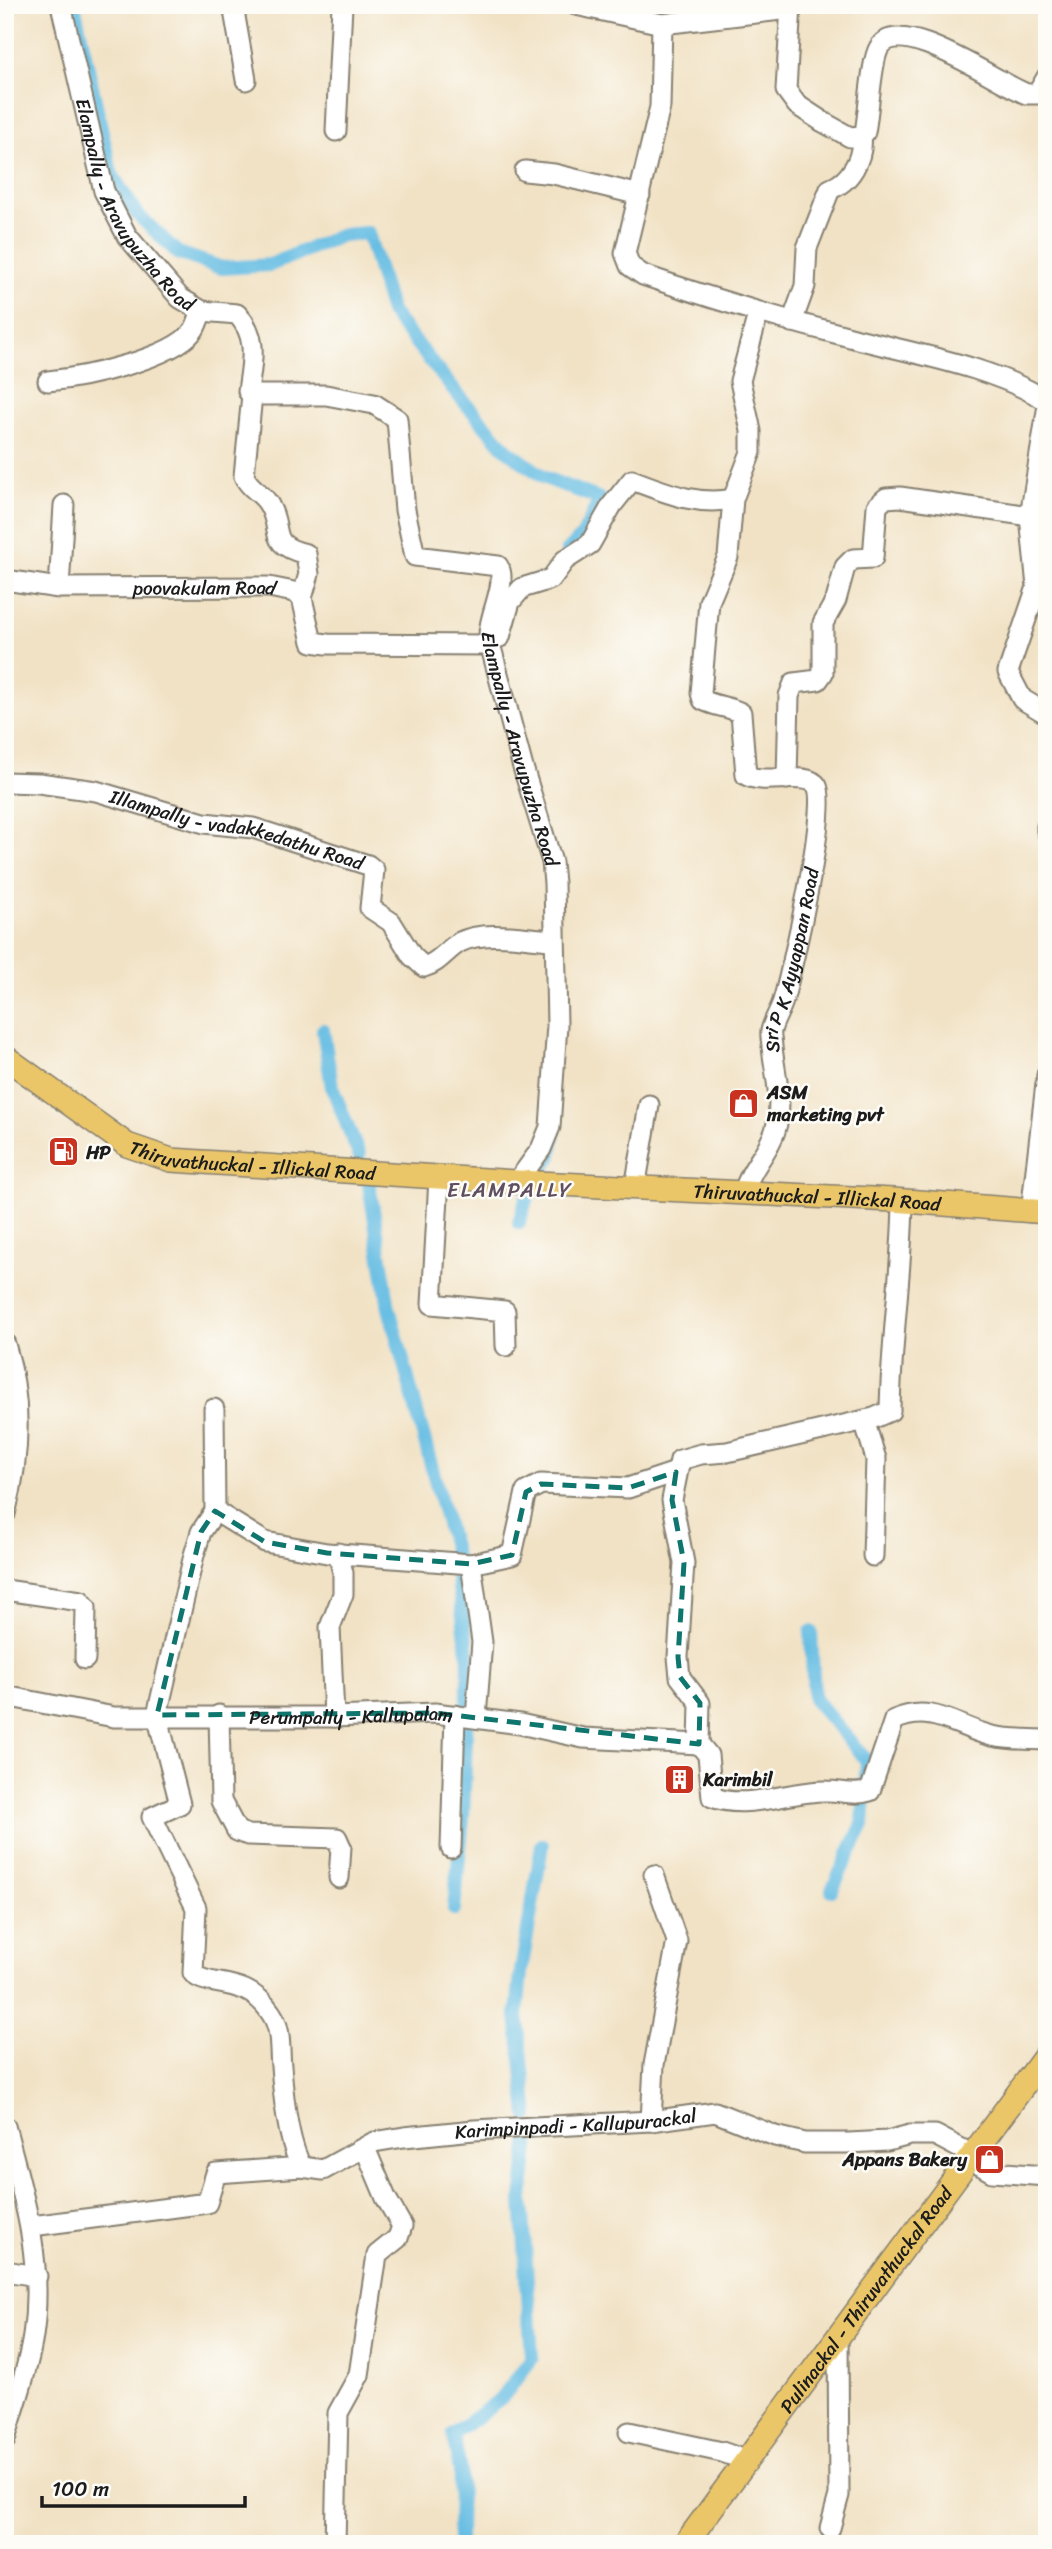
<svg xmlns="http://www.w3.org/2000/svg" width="1052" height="2549" font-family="Sriracha,sans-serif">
<rect width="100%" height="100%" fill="#fdfcf7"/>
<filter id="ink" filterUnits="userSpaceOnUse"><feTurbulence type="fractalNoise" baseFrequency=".0143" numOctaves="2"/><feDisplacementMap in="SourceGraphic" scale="14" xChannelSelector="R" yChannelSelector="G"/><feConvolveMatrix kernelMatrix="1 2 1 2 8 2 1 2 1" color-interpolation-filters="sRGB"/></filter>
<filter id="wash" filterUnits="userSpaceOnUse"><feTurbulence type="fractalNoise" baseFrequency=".00686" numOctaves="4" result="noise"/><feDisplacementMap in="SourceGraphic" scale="28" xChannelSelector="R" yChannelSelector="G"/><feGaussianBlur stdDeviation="1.57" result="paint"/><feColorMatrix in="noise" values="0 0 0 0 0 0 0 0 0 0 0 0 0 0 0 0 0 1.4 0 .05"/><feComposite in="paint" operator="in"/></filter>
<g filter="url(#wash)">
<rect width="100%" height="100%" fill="#f1e2c5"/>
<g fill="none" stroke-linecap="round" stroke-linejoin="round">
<path stroke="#66bde3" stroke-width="14" d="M74 5 111 173 136 213 178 253 222 268 270 265 342 235 368 233 391 312 453 389 507 450 545 478 600 499 583 535 567 552
M323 1030 332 1087 359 1155
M368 1178 389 1308 454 1550 469 1660 463 1816 454 1909
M519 1223 526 1200 551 1155 555 1127
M811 1632 814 1699 867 1761 863 1824 832 1890
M528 2116 517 2015 521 1972 542 1845
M459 2542 460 2471 453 2434 501 2399 532 2358 522 2199 529 2138"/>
</g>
</g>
<g filter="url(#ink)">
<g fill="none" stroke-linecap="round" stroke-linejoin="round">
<defs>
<g id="minor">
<path id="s1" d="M61 5 104 191 127 236 180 298 202 311 237 314C259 337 252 361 248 391L252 395H326L374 404 397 419 405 510 415 556 498 566C509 582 487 617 489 640L522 764 552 862 554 883 557 1025 550 1127 541 1149 517 1182"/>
<path d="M233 5 246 80"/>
<path d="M576 5 662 24 790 9"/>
<path d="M791 5 786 90 797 105 823 122 850 137 861 136 865 132C869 113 871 61 879 48 899 12 999 84 1027 94H1037L1047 77"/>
<path d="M662 24 660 107 625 253 630 266 643 275C713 299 783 320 854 338 915 354 994 367 1047 401"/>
<path d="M336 131 342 5"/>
<path d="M525 171 554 174 640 195"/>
<path d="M792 322 805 286 807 248 830 189C850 182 864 158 861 136"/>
<path d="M48 381C83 378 171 359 193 331 197 326 199 317 202 311"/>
<path d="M252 395 244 476C250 490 262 492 269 505 284 531 266 544 306 554L309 574 302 598"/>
<path d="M1047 411 1030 516 1037 587 1008 672 1022 699 1047 714"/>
<path id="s2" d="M5 580 59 588 269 587 294 592 302 598 312 642 327 644 491 645"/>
<path d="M59 588 64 505"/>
<path d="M489 640 500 637 510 602 522 588 551 579 565 560 590 544 612 505 632 480C667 493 696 506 733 499"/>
<path d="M787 779 789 696 794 683 818 680 823 673V623L836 600 845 567 853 559 873 558 877 506 886 498 900 497 1030 516"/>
<path id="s3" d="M5 782 39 783 96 791 204 823 253 828 368 865 374 870 370 908 391 922 412 956 424 967C439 963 446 950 460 942 485 929 527 939 554 940"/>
<path d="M1047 827V831"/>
<path d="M439 1178 432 1304 505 1311 506 1346"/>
<path d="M635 1188 649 1105"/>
<path id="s4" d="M744 1192C750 1168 768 1153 775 1131 784 1103 775 1075 772 1047 772 1042 770 1036 771 1031 773 1021 780 1011 783 1001 792 970 829 808 817 786 808 770 762 786 746 775L741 713C729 706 716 707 703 700L701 693 709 602 728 557 733 499 751 452V431L740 381 758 314"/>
<path d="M1031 1212 1047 1075"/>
<path d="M5 1344C23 1401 20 1457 5 1514"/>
<path d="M214 1409 215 1511 201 1532 194 1555 157 1715 180 1804 152 1817 196 1908 193 1973C206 1989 246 1974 271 2013 282 2029 279 2048 281 2066 283 2093 288 2144 302 2167"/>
<path d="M864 1420 876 1459 873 1556"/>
<path d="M215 1511 265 1542 327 1553 471 1564 512 1555 526 1492 541 1484 628 1488 676 1472"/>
<path d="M471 1564 482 1642 476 1717"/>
<path d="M5 1590 81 1601 86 1607 85 1659"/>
<path id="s5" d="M5 1696 114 1717H334L435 1713 520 1724 583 1738 699 1744"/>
<path d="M219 1715 221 1801 237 1831 248 1835 337 1838 341 1847 339 1878"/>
<path d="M334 1717 330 1627 343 1594V1573L338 1553"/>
<path d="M699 1744 700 1703 680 1677 678 1657 684 1563 672 1500 680 1460 701 1454 727 1452 874 1418 890 1411C891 1341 902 1272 903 1201"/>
<path d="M699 1744 708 1755 712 1797C748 1811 790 1790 827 1791 843 1791 854 1796 870 1791L894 1720C934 1703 955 1727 992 1736 1009 1740 1029 1739 1047 1740"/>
<path d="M451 1848 455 1715"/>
<path d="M651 2121 654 2065 677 1941 654 1875"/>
<path d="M5 2126C24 2196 44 2262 33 2336 28 2371 14 2406 5 2440"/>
<path d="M970 2159 992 2172 1047 2176"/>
<path id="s6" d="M32 2226 207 2203 216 2173 302 2167 323 2170 374 2142 404 2137 474 2130 651 2121 715 2112 775 2136 805 2143H849L887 2141 910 2135H935L973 2155"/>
<path d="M5 2271 37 2276"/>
<path d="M629 2432 722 2452 745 2460"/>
<path d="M830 2528 839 2495 838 2335"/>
<path d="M335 2544 338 2413 359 2375 377 2255 398 2238 402 2226 386 2198 365 2148"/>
</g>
<g id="major">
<path id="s7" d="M5 1057 127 1145 171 1160 517 1182 893 1200 1047 1212"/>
<path id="s8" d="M685 2544 1047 2054"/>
</g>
</defs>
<use href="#minor" stroke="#867f70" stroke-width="23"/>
<use href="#major" stroke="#867f70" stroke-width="26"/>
<use href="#minor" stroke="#fff" stroke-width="19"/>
<use href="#major" stroke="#ebc669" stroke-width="23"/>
</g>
</g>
<path fill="none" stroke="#0f766e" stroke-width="5" stroke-dasharray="14 9" stroke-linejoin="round" d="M676 1472 672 1500 684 1563 678 1657 680 1677 700 1703 699 1744 435 1713 157 1715 201 1532 215 1511 265 1542 327 1553 471 1564 512 1555 526 1492 541 1484 628 1488Z"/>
<defs>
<symbol id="shop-square" viewBox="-11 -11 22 22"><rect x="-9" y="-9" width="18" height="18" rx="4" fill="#c8321e" stroke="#fdfcf7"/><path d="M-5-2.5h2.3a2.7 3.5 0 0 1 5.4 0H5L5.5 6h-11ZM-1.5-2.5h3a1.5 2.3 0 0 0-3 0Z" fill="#fff"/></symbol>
<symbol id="fuel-square" viewBox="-11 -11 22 22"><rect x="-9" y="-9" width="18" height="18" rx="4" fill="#c8321e" stroke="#fdfcf7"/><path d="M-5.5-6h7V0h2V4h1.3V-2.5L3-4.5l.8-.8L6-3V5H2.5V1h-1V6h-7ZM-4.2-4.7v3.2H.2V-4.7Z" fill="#fff"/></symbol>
<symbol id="building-square" viewBox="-11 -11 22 22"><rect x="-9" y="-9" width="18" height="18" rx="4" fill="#c8321e" stroke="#fdfcf7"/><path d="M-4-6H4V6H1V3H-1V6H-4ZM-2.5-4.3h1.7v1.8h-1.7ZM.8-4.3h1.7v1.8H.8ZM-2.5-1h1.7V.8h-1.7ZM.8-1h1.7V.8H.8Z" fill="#fff"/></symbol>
</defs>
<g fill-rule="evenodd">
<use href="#shop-square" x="726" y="1086" width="35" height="35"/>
<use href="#fuel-square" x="46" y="1134" width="35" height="35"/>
<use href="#building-square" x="662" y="1762" width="35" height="35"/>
<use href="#shop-square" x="972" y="2142" width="35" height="35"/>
</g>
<g text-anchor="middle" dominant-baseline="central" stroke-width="5" stroke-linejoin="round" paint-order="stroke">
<g font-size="19" fill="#1c1c1c" stroke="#fdfcf7">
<text stroke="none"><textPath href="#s1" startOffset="217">Elampally - Aravupuzha Road</textPath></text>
<text stroke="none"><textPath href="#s2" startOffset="200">poovakulam Road</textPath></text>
<text stroke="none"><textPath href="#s1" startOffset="1032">Elampally - Aravupuzha Road</textPath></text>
<text stroke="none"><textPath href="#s3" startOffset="238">Illampally - vadakkedathu Road</textPath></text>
<text stroke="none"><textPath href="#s4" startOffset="243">Sri P K Ayyappan Road</textPath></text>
<text stroke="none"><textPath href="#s7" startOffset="278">Thiruvathuckal - Illickal Road</textPath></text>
<text stroke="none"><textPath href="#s7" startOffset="844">Thiruvathuckal - Illickal Road</textPath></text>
<text stroke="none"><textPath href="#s5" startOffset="348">Perumpally - Kallupalam</textPath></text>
<text stroke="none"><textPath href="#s6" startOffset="576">Karimpinpadi - Kallupurackal</textPath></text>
<text stroke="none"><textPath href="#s8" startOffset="304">Pulinackal - Thiruvathuckal Road</textPath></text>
</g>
<g font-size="19" font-weight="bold" fill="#1c1c1c" stroke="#fdfcf7" text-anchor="start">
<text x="767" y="1092">ASM<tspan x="767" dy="22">marketing pvt</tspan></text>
<text x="86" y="1152">HP</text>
<text x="703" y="1779">Karimbil</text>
<text x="967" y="2159" text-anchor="end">Appans Bakery</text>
</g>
<g font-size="21" letter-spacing="2" fill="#5f4f61" stroke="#fdfcf7">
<text x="510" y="1190">ELAMPALLY</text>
</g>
</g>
<rect width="1052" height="2549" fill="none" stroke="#fdfcf7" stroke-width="28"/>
<path d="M42 2496v10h203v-10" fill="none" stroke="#1c1c1c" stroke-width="3.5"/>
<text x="52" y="2496" font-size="21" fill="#1c1c1c" stroke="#fdfcf7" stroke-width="5" paint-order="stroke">100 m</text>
</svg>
